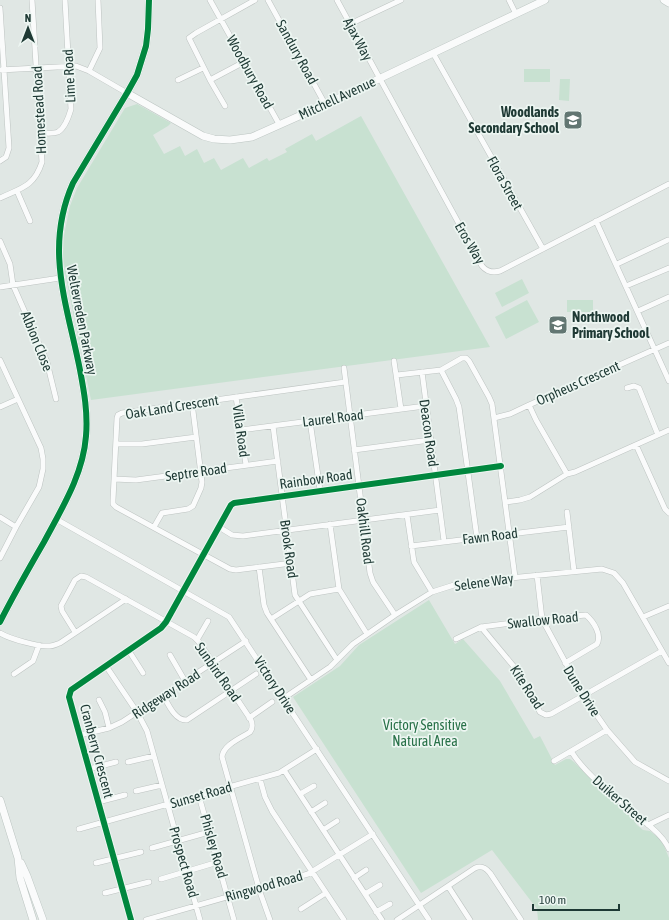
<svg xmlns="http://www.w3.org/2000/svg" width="669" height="920" font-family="'Asap Condensed',sans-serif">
<rect width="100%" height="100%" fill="#e0e7e4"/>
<path fill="#c8e1d1" d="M524 69H550V82H524Z
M560 79H570L569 101 559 100Z
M137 104 171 123 168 126 153 135 164 154 180 146 185 156 197 149 204 163 214 158 221 170 243 158 249 168 267 158 269 161 287 152 285 149 312 134 316 141 361 116 490 347 91 400 65 273 63 254 64 235 70 206 77 188 125 108Z
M522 279 529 293 502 307 495 293Z
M527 300 539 322 506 339 495 317Z
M567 300H593V312H567Z
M429 600 455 644 463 639 500 681 534 739 540 736 555 765 566 759H570L574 762 603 791 637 821 636 824 643 830 650 831 662 841 669 858V920H538L537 909 492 850 421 893 293 697 340 666 359 645Z"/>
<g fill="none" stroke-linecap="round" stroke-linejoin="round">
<defs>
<path id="street" d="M210 0 279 124
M268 0 325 104
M337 0 482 266C487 272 493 273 500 271L669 184
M509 0 516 14
M0 8 9 148 6 157 0 161
M350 24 401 0
M433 53 543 249
M244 62 210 80 189 38 196 33 255 0
M0 70 76 66 89 71 127 93
M89 71 100 48 98 0
M178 80 203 68
M210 80 225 106
M41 133C46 133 53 134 58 132 65 128 69 116 71 109L65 0
M17 191 30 221
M0 198C21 188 34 187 42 162L32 0
M596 221 669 381
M0 241 10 264 13 285 47 362 56 399
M617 264 668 240
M626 286 669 268
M0 287 60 278
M638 311 669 297
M669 343 529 405 536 420 567 474 575 472 669 430
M0 360 41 448 43 459V469L39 487 16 527 0 558
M394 361 401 409
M344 368 370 573 373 582 395 615
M441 370 456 399 459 407 477 538
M422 372 444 541
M397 375 441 370 462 358H466L469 361 489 397 492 404 515 577
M627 388 634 386 639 388 658 435
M236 397 246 465
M0 407 18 399
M494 418 510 414 529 405
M310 421 320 490
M273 426 295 595 337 660
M241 430 425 406
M116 444H142L196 437
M636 445 665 509 669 513
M354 450 430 440
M114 479 136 480 278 461
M506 502 520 500 530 497 567 474
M567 512 574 571
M407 515 414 562 432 592
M0 517 16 527
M56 519 229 617 429 920
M330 524 339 589 367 634
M154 527 162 513 188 509 193 506 201 488 202 482 192 403
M219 527 232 535 243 536 440 510
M411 546 569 527
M292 563 236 570 230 569 116 507 113 504V500L117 418 118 415 122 413 345 382
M259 567 264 605 267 613 311 680
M537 575 542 619 583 695 607 730 635 762 669 781
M643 617 669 606
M271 619 310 594 339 589
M481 627 516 669 540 712 546 715 551 714 662 651
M75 632 62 611 61 606 75 580 81 576 86 577 194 637 199 642 251 720C253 725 253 728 250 732 241 738 223 745 222 757L260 892 270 920
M0 633C10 639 39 647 50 646 54 646 57 644 60 643L126 599
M456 639 481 627 542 619 586 615C594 622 602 635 597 644L565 663
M197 640 208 621
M129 651 143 673
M170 655 185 681
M106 666 137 712 147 731 200 920
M14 674 33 661 39 645
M163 695C168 704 175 721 187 720L256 674
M284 698 330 667 353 644 395 615 432 592 454 585 520 577 602 569 614 573 623 583 669 663
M99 700 105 712 109 728
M249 718 272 702
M80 735 109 728 122 722 246 641
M571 751C585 774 614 796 635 814 648 825 662 834 669 849
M554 761 607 730
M128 762 154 756
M89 769 116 762
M284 770 382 920
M260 779 265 797 272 811 344 920
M136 791 162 785
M300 794 314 786
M199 796 234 920
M98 802 125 795
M311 812 325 803
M648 825 669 815
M79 829 279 773 317 749
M323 830 337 821
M152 848 209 832
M96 863 141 852
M354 878 366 870
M161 879 218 862
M448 886 470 920
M105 893 149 882
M365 894 380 885
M301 909 326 893
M376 912 390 904
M131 920 69 697 71 690 161 628 166 622 231 505 234 503 501 466
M146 920 308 874 373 834
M397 920 475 868C482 865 486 868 490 873L521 920"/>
<path id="secondary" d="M664 0 669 3
M127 93 203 136 214 139 230 140 252 137 326 104 545 0
M0 622C14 594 29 568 44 542 62 508 83 475 86 436 88 413 84 391 80 370 67 304 44 248 73 183L127 93 137 75 146 46 148 29 149 0
M0 800 18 858 20 878 33 920
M21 863 27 876 43 920"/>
</defs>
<use href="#street" stroke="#bdc3c1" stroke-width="6"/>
<use href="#secondary" stroke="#bcc5c2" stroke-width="8"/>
<use href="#street" stroke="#fafbfb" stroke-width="5"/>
<use href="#secondary" stroke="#fafbfb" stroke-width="7"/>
<defs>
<path id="cycleway" d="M0 622C14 594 29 568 44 542 62 508 83 475 86 436 88 413 84 391 80 370 67 304 44 248 73 183L127 93 137 75 146 46 148 29 149 0
M131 920 69 697 71 690 161 628 166 622 231 505 234 503 501 466"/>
</defs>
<use href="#cycleway" stroke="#edf6f2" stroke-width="8"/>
<use href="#cycleway" stroke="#00873e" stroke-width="6"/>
</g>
<defs>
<symbol id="school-square" viewBox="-11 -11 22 22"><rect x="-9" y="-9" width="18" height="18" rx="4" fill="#627672" stroke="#edf6f2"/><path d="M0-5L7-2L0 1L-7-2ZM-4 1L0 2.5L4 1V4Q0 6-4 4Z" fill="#fff"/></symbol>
</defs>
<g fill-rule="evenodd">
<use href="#school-square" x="562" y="109" width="22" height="22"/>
<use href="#school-square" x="547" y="314" width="22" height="22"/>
</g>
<g text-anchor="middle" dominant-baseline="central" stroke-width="3.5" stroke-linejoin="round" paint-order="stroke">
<g font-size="14" fill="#1e3934" stroke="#edf6f2">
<text transform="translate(358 39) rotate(62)">Ajax Way</text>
<text transform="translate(297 52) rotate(61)">Sandury Road</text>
<text transform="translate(250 72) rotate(61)">Woodbury Road</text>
<text transform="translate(69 76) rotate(-93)">Lime Road</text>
<text transform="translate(337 98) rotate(-25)">Mitchell Avenue</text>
<text transform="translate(39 110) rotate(-93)">Homestead Road</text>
<text transform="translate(505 183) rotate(61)">Flora Street</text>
<text transform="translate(470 243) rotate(60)">Eros Way</text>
<text transform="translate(82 320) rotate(79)">Weltevreden Parkway</text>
<text transform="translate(37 341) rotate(68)">Albion Close</text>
<text transform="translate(578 383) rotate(-24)">Orpheus Crescent</text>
<text transform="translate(172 407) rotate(-9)">Oak Land Crescent</text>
<text transform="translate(333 418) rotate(-7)">Laurel Road</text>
<text transform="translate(241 431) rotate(82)">Villa Road</text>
<text transform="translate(429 433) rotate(82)">Deacon Road</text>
<text transform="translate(196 472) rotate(-8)">Septre Road</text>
<text transform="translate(316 479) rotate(-8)">Rainbow Road</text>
<text transform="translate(365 531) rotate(83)">Oakhill Road</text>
<text transform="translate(490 536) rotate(-7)">Fawn Road</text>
<text transform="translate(289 549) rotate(82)">Brook Road</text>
<text transform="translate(484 582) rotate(-8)">Selene Way</text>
<text transform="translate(543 620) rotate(-6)">Swallow Road</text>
<text transform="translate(218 672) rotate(55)">Sunbird Road</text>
<text transform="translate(275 685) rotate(57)">Victory Drive</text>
<text transform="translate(527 687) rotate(57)">Kite Road</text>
<text transform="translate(582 691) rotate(58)">Dune Drive</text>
<text transform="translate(166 694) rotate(-33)">Ridgeway Road</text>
<text transform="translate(97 751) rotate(75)">Cranberry Crescent</text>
<text transform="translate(201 795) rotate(-16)">Sunset Road</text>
<text transform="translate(620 800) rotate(41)">Duiker Street</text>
<text transform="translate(214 846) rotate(74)">Phisley Road</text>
<text transform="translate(184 862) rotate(74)">Prospect Road</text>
<text transform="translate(264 886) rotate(-16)">Ringwood Road</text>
</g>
<g font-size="14" font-weight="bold" fill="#1e3934" stroke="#edf6f2" text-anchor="end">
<text x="559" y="112">Woodlands<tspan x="559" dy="16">Secondary School</tspan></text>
<text x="572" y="317" text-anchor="start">Northwood<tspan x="572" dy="16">Primary School</tspan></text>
</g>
<g font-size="14" fill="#287148" stroke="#edf6f2">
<text x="425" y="725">Victory Sensitive<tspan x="425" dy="16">Natural Area</tspan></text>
</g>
</g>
<g transform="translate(28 28)" stroke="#edf6f2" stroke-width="3" paint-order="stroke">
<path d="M0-3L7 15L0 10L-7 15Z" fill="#1e3934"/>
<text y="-6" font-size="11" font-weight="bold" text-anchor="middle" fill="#1e3934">N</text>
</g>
<path d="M533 904v6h86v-6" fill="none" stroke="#1e3934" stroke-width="2"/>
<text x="539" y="904" font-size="12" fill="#1e3934" stroke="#edf6f2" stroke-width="3" paint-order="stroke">100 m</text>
</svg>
